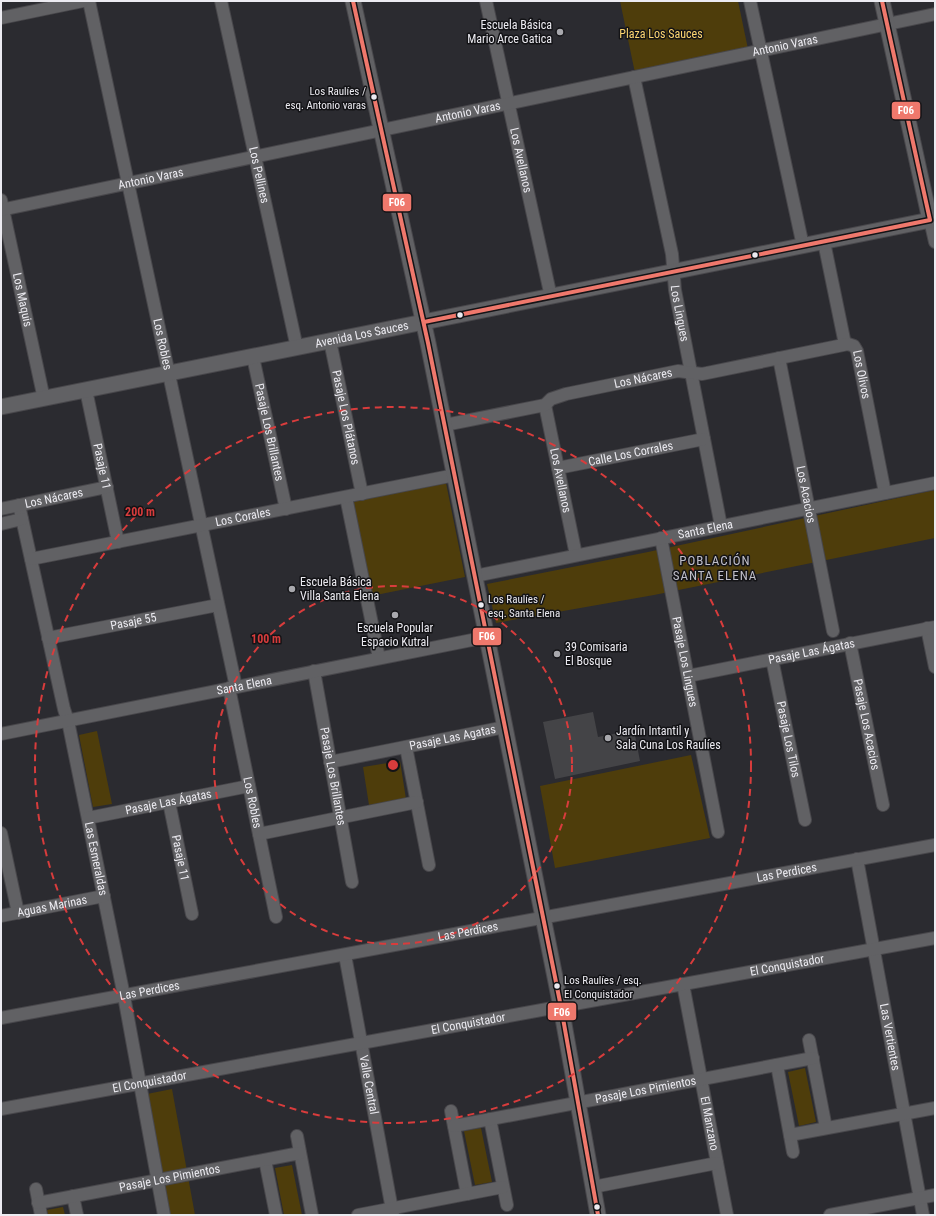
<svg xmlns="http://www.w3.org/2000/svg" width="936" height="1216" font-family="'Roboto Condensed',sans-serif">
<rect width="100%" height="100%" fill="#2b2b30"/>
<path fill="#4e3d0b" d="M620 1H738L748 49 635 73Z
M446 483 465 577 371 596 352 502Z
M935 490V538L654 595 496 623 487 584 648 552Z
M97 731 112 804 93 807 79 735Z
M691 755 710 838 555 868 540 786Z
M400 761 406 799 369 805 363 767Z
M805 1068 816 1122 799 1126 788 1072Z
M172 1089 195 1215H170L147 1094Z
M481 1128 492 1182 475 1185 464 1131Z
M292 1165 302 1215H284L275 1168Z
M63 1207 65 1215H48L47 1210Z"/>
<path fill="#444447" d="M593 712 598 737 634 730 640 761 555 779 543 722Z"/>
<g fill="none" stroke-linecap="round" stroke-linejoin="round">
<defs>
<g id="minor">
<path id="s1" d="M89 1 236 687"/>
<path id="s2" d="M221 1 297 348"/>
<path id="s3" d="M486 1 551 297"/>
<path d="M750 1 803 246"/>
<path d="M1 18 83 1"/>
<path id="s4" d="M634 77 672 254 675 290 721 526"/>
<path id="s5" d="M1 200 44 399"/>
<path id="s6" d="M1 210 935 14"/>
<path d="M930 220 935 242"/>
<path d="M824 242 845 344"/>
<path id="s7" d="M330 341 362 494"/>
<path id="s8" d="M253 357 286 509"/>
<path id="s9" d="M779 358 833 631"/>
<path id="s10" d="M86 390 118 542"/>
<path id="s11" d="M545 405 576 555"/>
<path id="s12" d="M445 425 545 405 551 399 566 394 678 371 702 374 848 344 854 346 857 351 885 493"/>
<path id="s13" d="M558 468 704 439"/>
<path d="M346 497 379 658"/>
<path id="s14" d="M19 505 64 709 68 721 124 996 164 1215"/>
<path id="s15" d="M1 509 107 487"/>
<path d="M1 524 22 519"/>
<path id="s16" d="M661 538 718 832"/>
<path id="s17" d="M31 559 455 475"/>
<path id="s18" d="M475 576 935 483"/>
<path d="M927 628 935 667"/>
<path id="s19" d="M48 638 218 605"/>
<path id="s20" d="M850 643 883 805"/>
<path id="s21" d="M772 659 805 820"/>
<path id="s22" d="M314 671 352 882"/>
<path id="s23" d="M688 676 935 627"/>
<path id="s24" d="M229 688 276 917"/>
<path id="s25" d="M1 734 487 637"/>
<path d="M406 747 429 865"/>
<path id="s26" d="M330 762 505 727"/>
<path id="s27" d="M169 802 192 914"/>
<path id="s28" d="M88 818 249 786"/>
<path d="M1 833 18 913"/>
<path d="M259 834 417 802"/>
<path id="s29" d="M857 859 923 1215"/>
<path id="s30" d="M1 916 104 896"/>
<path id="s31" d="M345 955 393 1215"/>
<path id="s32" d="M683 984 727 1215"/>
<path id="s33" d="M1 1018 935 845"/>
<path d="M809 1040 826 1128"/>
<path d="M777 1065 793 1152"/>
<path id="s34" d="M1 1109 935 938"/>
<path d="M451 1111 467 1194"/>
<path d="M490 1119 507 1205"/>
<path id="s35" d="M454 1126 813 1058"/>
<path d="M790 1135 935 1108"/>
<path d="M297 1136 312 1215"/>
<path d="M265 1160 276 1215"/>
<path d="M593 1187 717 1163"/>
<path d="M36 1189 41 1215"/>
<path d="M73 1196 77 1215"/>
<path id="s36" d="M38 1203 300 1153"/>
<path d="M358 1215 503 1187"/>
<path d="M830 1215 935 1195"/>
</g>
<g id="tertiary">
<path d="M353 1 428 343 561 1007 598 1215"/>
<path d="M882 1 930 220"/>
<path id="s37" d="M1 407 935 219"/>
</g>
</defs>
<use href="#minor" stroke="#48474b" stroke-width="14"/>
<use href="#tertiary" stroke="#48474b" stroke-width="17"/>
<use href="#minor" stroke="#616164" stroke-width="12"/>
<use href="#tertiary" stroke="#616164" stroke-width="15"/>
<defs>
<path id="bus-1" d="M353 1 428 343 561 1007 598 1215
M882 1 930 220
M424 322 930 220"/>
</defs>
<use href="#bus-1" stroke="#131316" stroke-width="7"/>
<use href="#bus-1" stroke="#ef786c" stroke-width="4"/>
</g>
<g fill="none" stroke="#d83c3c" stroke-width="2" stroke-dasharray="7 5">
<circle cx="393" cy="765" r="179"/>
<circle cx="393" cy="765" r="358"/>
</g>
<g fill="#a8a8ad" stroke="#131316" stroke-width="1.5">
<circle cx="560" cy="32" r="4"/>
<circle cx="292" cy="589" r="4"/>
<circle cx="395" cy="615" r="4"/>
<circle cx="557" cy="654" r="4"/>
<circle cx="608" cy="738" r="4"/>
</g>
<g fill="#ecebf1" stroke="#131316" stroke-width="1.5">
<circle cx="374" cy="97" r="3.5"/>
<circle cx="755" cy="255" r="3.5"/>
<circle cx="460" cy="315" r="3.5"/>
<circle cx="481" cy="605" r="3.5"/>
<circle cx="557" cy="986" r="3.5"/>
<circle cx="597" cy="1207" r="3.5"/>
</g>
<g text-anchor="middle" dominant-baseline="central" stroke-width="3" stroke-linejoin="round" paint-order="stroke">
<g font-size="11" fill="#ecebf1" stroke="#131316" text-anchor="start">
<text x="366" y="91" text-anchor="end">Los Raulíes /<tspan x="366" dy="14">esq. Antonio varas</tspan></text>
<text x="488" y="599">Los Raulíes /<tspan x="488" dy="14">esq. Santa Elena</tspan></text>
<text x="564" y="980">Los Raulíes / esq.<tspan x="564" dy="14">El Conquistador</tspan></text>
</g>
<g font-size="12" fill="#ecebf1" stroke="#131316" text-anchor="start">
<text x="552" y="25" text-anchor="end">Escuela Básica<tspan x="552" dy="14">Mario Arce Gatica</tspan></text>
<text x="300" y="582">Escuela Básica<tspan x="300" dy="14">Villa Santa Elena</tspan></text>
<text x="395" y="628" text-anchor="middle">Escuela Popular<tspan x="395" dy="14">Espacio Kutral</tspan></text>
<text x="565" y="647">39 Comisaria<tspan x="565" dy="14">El Bosque</tspan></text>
<text x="616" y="731">Jardín Intantil y<tspan x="616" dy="14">Sala Cuna Los Raulíes</tspan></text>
</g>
<g font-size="12" fill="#fdd671" stroke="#131316">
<text x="661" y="34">Plaza Los Sauces</text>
</g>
<g font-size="12" fill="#ecebf1" stroke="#131316">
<text stroke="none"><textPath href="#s6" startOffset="801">Antonio Varas</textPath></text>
<text stroke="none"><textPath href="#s6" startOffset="477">Antonio Varas</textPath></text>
<text stroke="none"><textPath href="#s3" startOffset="163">Los Avellanos</textPath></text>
<text stroke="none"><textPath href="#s2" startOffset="178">Los Pellines</textPath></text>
<text stroke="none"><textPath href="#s6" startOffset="153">Antonio Varas</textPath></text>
<text stroke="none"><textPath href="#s5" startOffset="102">Los Maquis</textPath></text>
<text stroke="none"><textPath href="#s4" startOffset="241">Los Lingues</textPath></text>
<text stroke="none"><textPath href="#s37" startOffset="368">Avenida Los Sauces</textPath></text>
<text stroke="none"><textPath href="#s1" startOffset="351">Los Robles</textPath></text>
<text stroke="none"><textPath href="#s12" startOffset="450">Los Olivos</textPath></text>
<text stroke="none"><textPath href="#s12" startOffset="205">Los Nácares</textPath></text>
<text stroke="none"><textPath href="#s7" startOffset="78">Pasaje Los Plátanos</textPath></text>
<text stroke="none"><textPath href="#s8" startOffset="77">Pasaje Los Brillantes</textPath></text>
<text stroke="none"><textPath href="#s13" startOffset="74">Calle Los Corrales</textPath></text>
<text stroke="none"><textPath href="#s10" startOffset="78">Pasaje 11</textPath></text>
<text stroke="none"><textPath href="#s11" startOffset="77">Los Avellanos</textPath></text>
<text stroke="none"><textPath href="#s9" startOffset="139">Los Acacios</textPath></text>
<text stroke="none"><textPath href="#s15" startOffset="54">Los Nácares</textPath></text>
<text stroke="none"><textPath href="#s17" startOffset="216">Los Corales</textPath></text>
<text stroke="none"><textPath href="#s18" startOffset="235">Santa Elena</textPath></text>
<text stroke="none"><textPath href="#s19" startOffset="87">Pasaje 55</textPath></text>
<text stroke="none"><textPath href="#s23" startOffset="126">Pasaje Las Ágatas</textPath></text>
<text stroke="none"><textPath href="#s16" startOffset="126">Pasaje Los Lingues</textPath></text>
<text stroke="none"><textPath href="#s25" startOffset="248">Santa Elena</textPath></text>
<text stroke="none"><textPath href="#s20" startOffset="83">Pasaje Los Acacios</textPath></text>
<text stroke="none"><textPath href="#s26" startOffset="125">Pasaje Las Agatas</textPath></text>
<text stroke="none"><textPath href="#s21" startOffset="82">Pasaje Los Tilos</textPath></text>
<text stroke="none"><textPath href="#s22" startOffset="107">Pasaje Los Brillantes</textPath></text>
<text stroke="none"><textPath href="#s28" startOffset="82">Pasaje Las Ágatas</textPath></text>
<text stroke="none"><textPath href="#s24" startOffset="117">Los Robles</textPath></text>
<text stroke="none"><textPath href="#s27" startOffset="57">Pasaje 11</textPath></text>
<text stroke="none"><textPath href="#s14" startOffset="362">Las Esmeraldas</textPath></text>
<text stroke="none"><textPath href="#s33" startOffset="799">Las Perdices</textPath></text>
<text stroke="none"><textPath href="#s30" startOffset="52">Aguas Marinas</textPath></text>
<text stroke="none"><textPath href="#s33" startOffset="475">Las Perdices</textPath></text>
<text stroke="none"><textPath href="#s34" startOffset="799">El Conquistador</textPath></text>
<text stroke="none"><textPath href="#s33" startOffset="151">Las Perdices</textPath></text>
<text stroke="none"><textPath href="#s34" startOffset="475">El Conquistador</textPath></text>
<text stroke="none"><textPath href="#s29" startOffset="181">Las Vertientes</textPath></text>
<text stroke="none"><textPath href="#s34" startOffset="151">El Conquistador</textPath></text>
<text stroke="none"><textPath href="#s31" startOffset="132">Valle Central</textPath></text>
<text stroke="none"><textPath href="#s35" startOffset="195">Pasaje Los Pimientos</textPath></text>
<text stroke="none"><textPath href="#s32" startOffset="142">El Manzano</textPath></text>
<text stroke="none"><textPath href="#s36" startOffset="134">Pasaje Los Pimientos</textPath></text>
</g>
<g font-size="13" letter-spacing="1" fill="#c0bfc9" stroke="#131316">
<text x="715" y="560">POBLACIÓN<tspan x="715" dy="15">SANTA ELENA</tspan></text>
</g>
</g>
<circle cx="393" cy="765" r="6" fill="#d83c3c" stroke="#131316" stroke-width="2"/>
<g font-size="12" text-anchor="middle" font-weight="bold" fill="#d83c3c" stroke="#131316" stroke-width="3" stroke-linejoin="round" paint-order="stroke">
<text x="140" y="516">200 m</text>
<text x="266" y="643">100 m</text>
</g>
<g stroke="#131316" stroke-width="1.5">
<rect x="891" y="101" width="30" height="19" rx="4" fill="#ef786c"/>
<rect x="382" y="193" width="30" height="19" rx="4" fill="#ef786c"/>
<rect x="472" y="627" width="30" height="19" rx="4" fill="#ef786c"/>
<rect x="547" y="1002" width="30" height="19" rx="4" fill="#ef786c"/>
</g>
<g font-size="11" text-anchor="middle" font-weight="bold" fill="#fff">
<text x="906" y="114">F06</text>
<text x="397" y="206">F06</text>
<text x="487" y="640">F06</text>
<text x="562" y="1016">F06</text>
</g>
<rect width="936" height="1216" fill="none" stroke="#ecebf1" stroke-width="4"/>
</svg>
